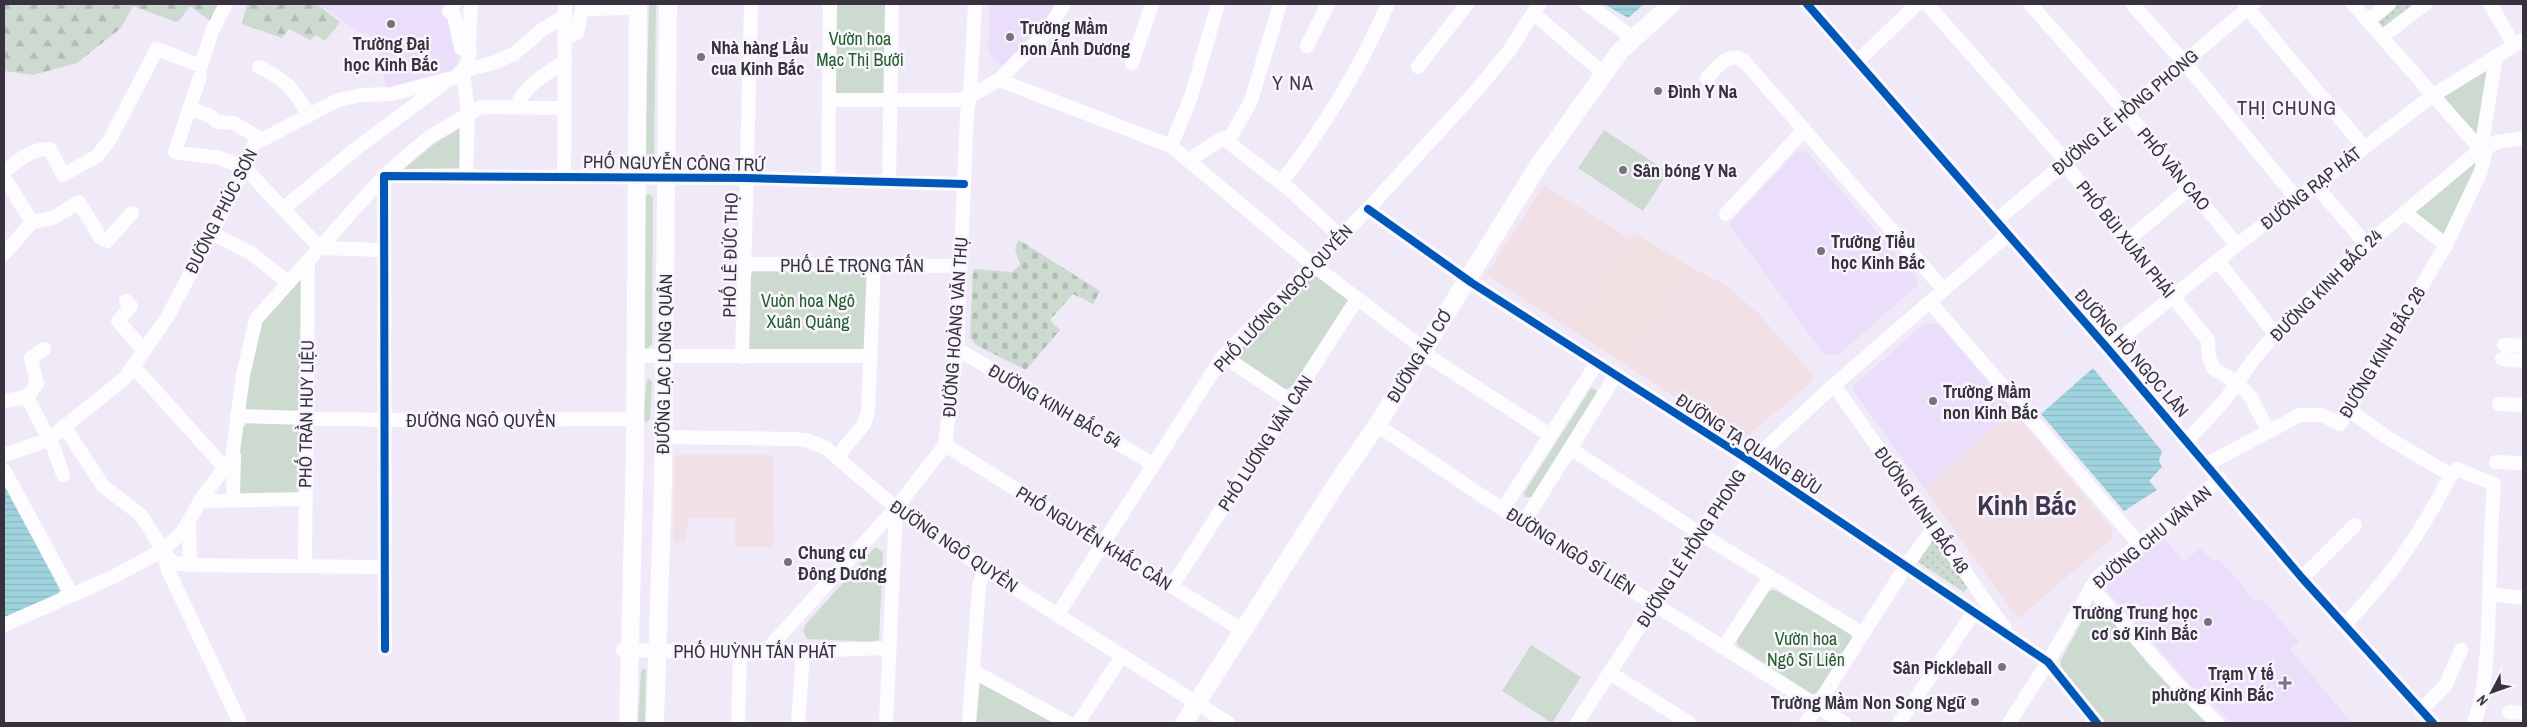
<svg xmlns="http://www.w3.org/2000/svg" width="2527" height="727" font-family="'Archivo Narrow',sans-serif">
<defs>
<pattern id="forest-firs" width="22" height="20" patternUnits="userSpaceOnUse" patternTransform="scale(1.25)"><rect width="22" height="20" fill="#cddad0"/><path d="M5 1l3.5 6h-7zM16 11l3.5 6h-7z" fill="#b1bcb4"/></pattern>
<pattern id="cemetery-stones" width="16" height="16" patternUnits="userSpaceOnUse" patternTransform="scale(1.25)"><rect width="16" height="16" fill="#cddad0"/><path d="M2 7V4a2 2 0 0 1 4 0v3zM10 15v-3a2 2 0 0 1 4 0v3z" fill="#b1bcb4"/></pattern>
<pattern id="garden-dots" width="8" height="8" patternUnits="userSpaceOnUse" patternTransform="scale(1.25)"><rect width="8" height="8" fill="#cddad0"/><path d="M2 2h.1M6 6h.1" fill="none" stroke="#b1bcb4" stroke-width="1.8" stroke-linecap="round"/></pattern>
<pattern id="water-rules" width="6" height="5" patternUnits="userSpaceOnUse" patternTransform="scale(1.25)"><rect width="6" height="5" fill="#9fd4de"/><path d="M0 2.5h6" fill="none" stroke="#8ab6c0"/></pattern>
</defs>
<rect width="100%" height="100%" fill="#f0eaf8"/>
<path fill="#f2e0e7" d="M1544 185 1630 239 1572 330 1486 275Z
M1689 266 1727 286 1757 312 1814 376 1808 385 1746 437 1741 438 1726 430 1626 365Z
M2013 411 2112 528V538L2018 619 1924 488Z
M675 455H773L774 547H735V518H688L686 541H673Z"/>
<path fill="#f1e1e3" d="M1634 233 1689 266 1626 365 1572 330Z"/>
<path fill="#eadefa" d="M318 4H452L458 59 456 65 449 73 387 90 377 46 386 42 358 31Z
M990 4H1055L1042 24 1004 65 995 62 988 50Z
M1798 150 1806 151 1917 278V286L1839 354 1824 355 1729 224Z
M1924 324H1939L2013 411 1924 488 1854 392 1853 386Z
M2164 538 2184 562 2200 548 2214 562 2219 559 2256 602 2261 598 2299 642 2290 649 2352 723H2233L2193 688 2107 591 2108 584Z"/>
<path fill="#cddad0" d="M649 4H656L654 158 650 161 645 155Z
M831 4H890L888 94 834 98Z
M2492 62 2478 139 2441 98Z
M459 129 460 168 404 169 434 144Z
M1604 130 1668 172 1643 211 1578 168Z
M2480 158 2444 235 2410 209Z
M649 194 653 197 652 344 647 349 644 347 645 196Z
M757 267 868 268V350L750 354 744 347 751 274Z
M1315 274 1347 295 1349 303 1292 386 1285 390 1239 359 1236 353Z
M300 279 302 283 301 406 297 411H245L242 405 257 327Z
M648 379 652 382 650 419 646 423 643 420 646 385Z
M1591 388 1597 391 1596 396 1532 497H1525L1524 493Z
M249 422 295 423 302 426 301 491 295 496H238C236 479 232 432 249 422Z
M875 547 883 552 879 639 875 642 807 639 803 631 806 624Z
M1775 590 1850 633 1853 640 1822 691 1812 694 1738 646 1736 639 1767 591Z
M2098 604 2150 666 2207 723H2106L2060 669 2061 660 2091 605Z
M1531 645 1581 677 1552 723 1502 691Z
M644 668 646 671 645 723H638L641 672Z
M980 683 1055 723H976Z"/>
<path fill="url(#forest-firs)" d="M4 4H221L210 21 190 6 179 21 176 22 133 6 121 28 77 63 33 75 4 71Z
M247 4H317L340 22 325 41 316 35 310 40 289 29 282 38 242 24Z"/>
<path fill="url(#cemetery-stones)" d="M1019 240 1100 291 1093 304 1073 294 1050 320 1060 330 1026 370 976 345 970 337 973 269 1012 272 1020 265 1015 248Z"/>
<path fill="url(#garden-dots)" d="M2395 4H2420L2383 32 2373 22Z
M1934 539 1968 587 1964 592 1918 562 1931 541Z"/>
<path fill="url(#water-rules)" d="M1604 4H1644L1628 18Z
M2093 368 2162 451 2159 461 2162 467 2149 481 2157 490 2124 511 2041 414Z
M4 485 60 590 57 596 4 619Z"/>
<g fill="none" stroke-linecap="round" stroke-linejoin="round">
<path stroke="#fdfcfe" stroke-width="14" d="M454 4 449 11 454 15 461 48 470 51
M1587 4 1633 38
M1807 4 2108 349 2302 578 2433 723
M1927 4 2058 152 2072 173 2208 340 2209 358 2214 369 2238 383 2250 396 2269 432
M2030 4 2126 112 2237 245
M2132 4 2184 62 2297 199
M2244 4 2364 147
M2353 4 2475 143 2484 148
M2490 4 2514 45
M1533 13 1603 73
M2368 21 2389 4
M2382 37 2425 4
M564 39 577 33 582 9 638 8
M1307 46 1328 4
M1858 61 1917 4
M1132 63 1152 4
M259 67C285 79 294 89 308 114
M1418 67 1467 4
M465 70 493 63 514 54 543 29 565 16
M463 71 468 113 466 177
M200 77 175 152 220 158 244 167 320 248 382 250
M1707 78C1717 67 1729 50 1744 61L1944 290
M999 80 1048 30 1064 4
M829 100H958L970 96 999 80 1171 146 1313 265 1424 349 1431 358 1550 435
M517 106C523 86 548 73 565 61
M189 109 209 115 217 122 234 123 262 140
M1228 142 1251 101 1280 4
M1171 146 1191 97 1218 4
M1189 160 1223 138 1289 189 1340 236
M4 172C18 161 31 148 50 149L63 175 97 156 109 141 157 49 201 66 212 31 226 4
M4 177 32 222
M564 177 565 4
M828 180 830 4
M889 181 892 4
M1281 183C1324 127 1360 69 1388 4
M2315 185 2366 244
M284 208 358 147 443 84
M1368 209 1472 283 1750 461 2048 662 2097 723
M2404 212 2446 245
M1726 214 1804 130
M1997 220 2253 4
M212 233 252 254 288 282
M2128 240 2190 188
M4 254 32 222 53 218 79 202 100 237 107 241 132 213
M2218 261 2275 334
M745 264 960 266
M126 301 131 306 118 321 144 350
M1930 302 2140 545
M2504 345 2523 346
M44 349 31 358 37 384 27 397 54 449 63 475
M957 349 1153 464
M2108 349 2237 245 2432 96 2523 40
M635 356H871
M1223 356 1292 402
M742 357 751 4
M2502 359 2523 361
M133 366 225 468
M1834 385 2005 629
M4 401 27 397
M2499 404 2523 405
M2349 410 2388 438 2451 475 2457 469 2494 484C2490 534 2490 583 2488 633 2486 664 2485 694 2474 723
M237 416 384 420 635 419
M1377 425 1485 498 1844 723
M64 426 103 486 141 515 163 550 168 570 240 723
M663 437 795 439 809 441 826 448 896 508 985 569 1228 723
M2187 441 2225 400 2253 360 2275 334 2361 249 2476 153 2497 142 2523 138
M945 445 1242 630
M1571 449 1699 533 1863 634
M4 455 48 440 125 378 168 316 232 194 254 144 338 100 362 95 391 94 456 77 468 64 471 4
M837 457 864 424 868 412 874 265
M2496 462 2523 463
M2207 464 2300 415H2322L2340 424 2446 245 2481 171 2485 154 2483 137 2496 56
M4 470 72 595
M233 499 234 455
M199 501 305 499
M1503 509 1597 363
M1524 522 1616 375
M189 523 190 565
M164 554 174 563 190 565 385 567
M305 565 308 262
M2302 578 2355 525
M1172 586 1357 299
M2091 587 2177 684 2217 723
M2490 594 2523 598
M1058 614 1223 356 1368 209 1476 91 1509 51 1539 4
M4 625 113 577 163 550 183 531 203 496 232 459 243 375 256 319 384 176 429 137 481 107 564 108
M2344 625C2390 579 2421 532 2451 475
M1724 647 1769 578
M385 649 384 176 746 178 964 184
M623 650 740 653 888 648
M764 653 896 508
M973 671 1068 723
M1610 673 1689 723
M2421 710 2445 686 2461 650
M2509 712 2523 713
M738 723 740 653
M798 723 803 652
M886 723 896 508 945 445 957 349 967 113 970 96 975 4
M969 723 979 586 985 569
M1078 723 1122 656
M1577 723 1739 473 1834 385 2008 234
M1806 723 1906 566 1935 526
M1899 723 1974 612
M2009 723 2048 662 2098 577 2220 479"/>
<path stroke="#fdfcfe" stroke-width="18" d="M628 723 635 450 638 4
M655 723 663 483 668 4
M1184 723 1337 483 1377 425 1538 166 1621 50 1672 4"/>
<defs>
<path id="cycleway" d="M1807 4 2108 349 2302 578 2433 723
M1368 209 1472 283 1750 461 2048 662 2097 723
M385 649 384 176 746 178 964 184"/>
</defs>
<use href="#cycleway" stroke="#f8f5fc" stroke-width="11"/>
<use href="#cycleway" stroke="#0057b8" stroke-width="8"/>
</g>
<g fill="#78727f" stroke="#f8f5fc" stroke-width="2">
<circle cx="391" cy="24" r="5"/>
<circle cx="1010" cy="37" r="5"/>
<circle cx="701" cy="57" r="5"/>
<circle cx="1658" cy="91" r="5"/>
<circle cx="1623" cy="170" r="5"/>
<circle cx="1821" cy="251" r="5"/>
<circle cx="1933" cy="401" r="5"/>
<circle cx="788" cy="562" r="5"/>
<circle cx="2208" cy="622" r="5"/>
<circle cx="2002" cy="667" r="5"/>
<path d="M2282.5 675.5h5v5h5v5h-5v5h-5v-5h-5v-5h5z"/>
<circle cx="1975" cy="702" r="5"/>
</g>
<g text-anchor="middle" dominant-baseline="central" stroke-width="5" stroke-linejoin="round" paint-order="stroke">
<g font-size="18" font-weight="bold" fill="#37323e" stroke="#f8f5fc" text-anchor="start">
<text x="1020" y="27">Trường Mầm<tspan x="1020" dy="21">non Ánh Dương</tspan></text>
<text x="391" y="43" text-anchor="middle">Trường Đại<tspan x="391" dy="21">học Kinh Bắc</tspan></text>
<text x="711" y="47">Nhà hàng Lẩu<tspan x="711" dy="21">cua Kinh Bắc</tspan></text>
<text x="1668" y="91">Đình Y Na</text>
<text x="1633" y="170">Sân bóng Y Na</text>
<text x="1831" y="241">Trường Tiểu<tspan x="1831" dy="21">học Kinh Bắc</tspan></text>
<text x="1943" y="391">Trường Mầm<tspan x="1943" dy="21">non Kinh Bắc</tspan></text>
<text x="798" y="552">Chung cư<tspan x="798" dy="21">Đông Dương</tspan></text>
<text x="2198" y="612" text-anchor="end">Trường Trung học<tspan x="2198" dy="21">cơ sở Kinh Bắc</tspan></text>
<text x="1992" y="667" text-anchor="end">Sân Pickleball</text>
<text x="2274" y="673" text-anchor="end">Trạm Y tế<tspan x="2274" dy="21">phường Kinh Bắc</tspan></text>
<text x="1965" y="702" text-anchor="end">Trường Mầm Non Song Ngữ</text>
</g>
<g font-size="18" fill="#215f28" stroke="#f8f5fc">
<text x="860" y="38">Vườn hoa<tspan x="860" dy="21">Mạc Thị Bưởi</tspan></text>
<text x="808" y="300">Vuòn hoa Ngô<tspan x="808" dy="21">Xuân Quảng</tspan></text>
<text x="1806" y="638">Vườn hoa<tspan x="1806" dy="21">Ngô Sĩ Liên</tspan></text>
</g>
<g font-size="18" fill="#37323e" stroke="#f8f5fc">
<text transform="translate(2125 112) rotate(-40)">ĐƯỜNG LÊ HỒNG PHONG</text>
<text transform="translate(674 163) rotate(1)">PHỐ NGUYỄN CÔNG TRỨ</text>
<text transform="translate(2174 169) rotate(50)">PHỐ VĂN CAO</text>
<text transform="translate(2311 188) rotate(-38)">ĐƯỜNG RẠP HÁT</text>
<text transform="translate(221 211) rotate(-63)">ĐƯỜNG PHÚC SƠN</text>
<text transform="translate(2126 239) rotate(51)">PHỐ BÙI XUÂN PHÁI</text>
<text transform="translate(730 255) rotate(-89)">PHỐ LÊ ĐỨC THỌ</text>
<text x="852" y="265">PHỐ LÊ TRỌNG TẤN</text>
<text transform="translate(2326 285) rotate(-45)">ĐƯỜNG KINH BẮC 24</text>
<text transform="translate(1283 298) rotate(-47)">PHỐ LƯƠNG NGỌC QUYẾN</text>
<text transform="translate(955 327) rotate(-86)">ĐƯỜNG HOÀNG VĂN THỤ</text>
<text transform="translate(2382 352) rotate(-59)">ĐƯỜNG KINH BẮC 26</text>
<text transform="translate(2132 353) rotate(49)">ĐƯỜNG HỒ NGỌC LÂN</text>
<text transform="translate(1419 356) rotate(-58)">ĐƯỜNG ÂU CƠ</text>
<text transform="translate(664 364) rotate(-89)">ĐƯỜNG LẠC LONG QUÂN</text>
<text transform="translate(1055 406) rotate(30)">ĐƯỜNG KINH BẮC 54</text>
<text transform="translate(306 414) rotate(-89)">PHỐ TRẦN HUY LIỆU</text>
<text x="481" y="420">ĐƯỜNG NGÔ QUYỀN</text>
<text transform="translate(1265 443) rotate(-57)">PHỐ LƯƠNG VĂN CAN</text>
<text transform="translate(1749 444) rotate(33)">ĐƯỜNG TẠ QUANG BỬU</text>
<text transform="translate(1922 510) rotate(55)">ĐƯỜNG KINH BẮC 48</text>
<text transform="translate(2152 537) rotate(-40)">ĐƯỜNG CHU VĂN AN</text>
<text transform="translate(1094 538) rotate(32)">PHỐ NGUYỄN KHẮC CẦN</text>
<text transform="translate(954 546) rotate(34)">ĐƯỜNG NGÔ QUYỀN</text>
<text transform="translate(1691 548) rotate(-57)">ĐƯỜNG LÊ HỒNG PHONG</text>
<text transform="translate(1571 551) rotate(32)">ĐƯỜNG NGÔ SĨ LIÊN</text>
<text x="755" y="651">PHỐ HUỲNH TẤN PHÁT</text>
</g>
<g font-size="20" letter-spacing="1" fill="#423750" stroke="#f8f5fc">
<text x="1293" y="82">Y NA</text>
<text x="2287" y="107">THỊ CHUNG</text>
</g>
<g font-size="28" font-weight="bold" fill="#423750" stroke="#f8f5fc">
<text x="2027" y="505">Kinh Bắc</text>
</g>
</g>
<rect width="2527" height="727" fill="none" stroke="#37323e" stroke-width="10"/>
<g transform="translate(2492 692) rotate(229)" stroke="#f8f5fc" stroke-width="4" paint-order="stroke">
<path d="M0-4L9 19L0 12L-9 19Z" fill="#37323e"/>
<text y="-8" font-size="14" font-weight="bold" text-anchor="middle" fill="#37323e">N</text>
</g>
</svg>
